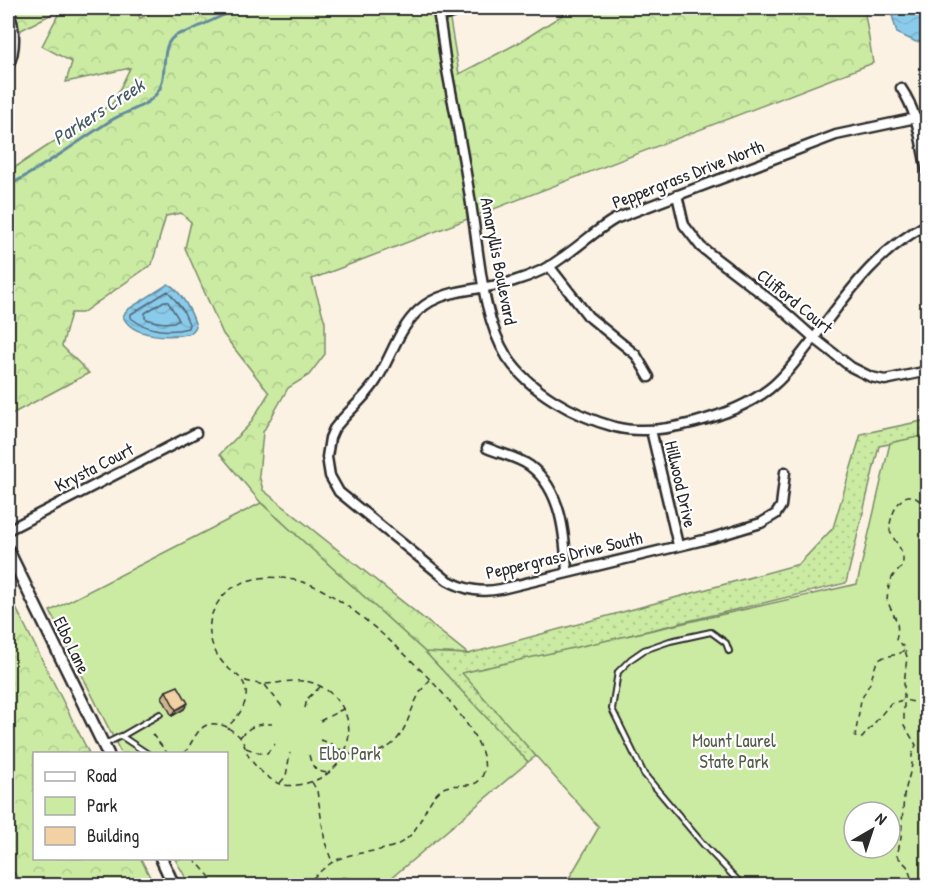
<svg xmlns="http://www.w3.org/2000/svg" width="935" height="893" font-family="'Patrick Hand',sans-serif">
<defs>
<pattern id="grass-dots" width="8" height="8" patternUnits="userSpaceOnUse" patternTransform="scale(1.5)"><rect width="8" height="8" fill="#cbeba3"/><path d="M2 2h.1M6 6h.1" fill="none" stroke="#aeca8c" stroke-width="1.8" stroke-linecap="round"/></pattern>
<pattern id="forest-crowns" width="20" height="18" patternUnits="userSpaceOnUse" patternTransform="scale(1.5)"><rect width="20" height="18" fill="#cbeba3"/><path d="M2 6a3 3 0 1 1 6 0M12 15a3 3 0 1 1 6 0" fill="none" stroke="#aeca8c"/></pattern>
<pattern id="water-waves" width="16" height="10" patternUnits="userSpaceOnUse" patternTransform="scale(1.5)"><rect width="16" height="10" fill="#8acbeb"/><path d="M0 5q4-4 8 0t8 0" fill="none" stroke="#77aeca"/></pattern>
</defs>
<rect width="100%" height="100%" fill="#fbf2e4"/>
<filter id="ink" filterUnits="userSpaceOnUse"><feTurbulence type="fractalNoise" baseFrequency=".0167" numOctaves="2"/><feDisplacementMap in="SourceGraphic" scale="12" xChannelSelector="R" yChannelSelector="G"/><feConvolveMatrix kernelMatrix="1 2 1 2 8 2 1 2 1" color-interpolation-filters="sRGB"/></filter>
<g filter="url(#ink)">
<path fill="url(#grass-dots)" stroke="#7b8b67" stroke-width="1.5" d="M927 420V437L879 446 846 583 593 644 463 673 536 756 528 762 425 652 468 654 799 564 833 528 861 434Z"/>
<path fill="url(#forest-crowns)" stroke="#7b8b67" stroke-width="1.5" d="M8 8H135L140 18 162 8H448L459 74 520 42 567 12 571 8H864L873 63 312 279 325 322V354L309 375 288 388 263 432 259 475 263 490 468 654 425 652 261 503 220 454 249 425 269 393 223 334 185 248 191 222 181 213 166 216 152 264 82 313H71L62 346 89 373 8 416V172L113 103 130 68 66 82 72 62 42 46 61 9 8 37Z
M8 592 89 753 34 754V858L141 859 154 885H23L8 865Z"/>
<path fill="#cbeba3" stroke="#7b8b67" stroke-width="1.5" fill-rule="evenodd" d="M927 435V885H565L599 827 462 673 857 584 890 443ZM854 812H890V848H854Z
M261 503 425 652 528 762 383 885 343 877 331 885H190L175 859 226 858V754L121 753 50 611Z"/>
<path fill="url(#water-waves)" stroke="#648b9e" stroke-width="1.5" d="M890 8H927V40L916 42 897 33Z
M168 284C180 289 193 314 196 327L191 333C172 338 131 338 123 316L127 310Z"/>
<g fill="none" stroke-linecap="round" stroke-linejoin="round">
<path stroke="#516b78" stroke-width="1.5" d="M168 291 183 310 189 324 188 328C169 333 147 331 131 318V314Z
M164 301 168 302 178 318V321C168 324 154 323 145 318V313Z"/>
<path stroke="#648b9e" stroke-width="3" d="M8 186C43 167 76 143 110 121 125 111 146 108 157 93 172 73 153 36 187 32L239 8"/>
<defs>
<path id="service" d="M729 651 726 643 711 632 670 641 644 650 631 659 618 672 612 709 644 774 703 844 743 886
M122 736 160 714
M105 744 121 736 148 754"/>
<path id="minor" d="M437 8C442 28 443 49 447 70 456 119 466 168 473 217 480 261 483 319 507 357 530 392 575 416 615 427 658 438 734 416 769 389 786 376 798 358 811 342 846 296 875 251 928 224
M8 11C16 27 16 51 8 66
M439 17 468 8
M901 88C919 114 921 146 928 176
M677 195 684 225 701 247 778 306 814 338 851 367 871 377 885 380 928 371
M549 266 588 316 636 355 649 377
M651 430 678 545
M487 448C501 454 518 457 530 466 562 490 565 536 567 572
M785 472 781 506 776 514 761 523 712 538 501 589C481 593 465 590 447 580L339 492 330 476 327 457 330 438 334 429C346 413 362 401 374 384 390 361 397 330 419 310 444 287 483 291 514 281 531 276 549 268 563 257 581 245 596 230 615 219L836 135 916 118
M8 530 196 433"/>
<path id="tertiary" d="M8 550 108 754
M161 858 174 886"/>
</defs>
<use href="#service" stroke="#2b2b2b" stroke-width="8"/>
<use href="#minor" stroke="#2b2b2b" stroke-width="13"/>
<use href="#tertiary" stroke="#2b2b2b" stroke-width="15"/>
<path stroke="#2b2b2b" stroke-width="1.5" stroke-dasharray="6 4.5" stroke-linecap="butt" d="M928 508C922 504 916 495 908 496 897 498 888 522 890 531 894 542 904 549 903 561 902 569 897 571 893 576 889 583 888 591 887 599 893 618 901 620 896 640L904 647 907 657 904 684V725L916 745 912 755V765L904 795 901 838 897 856 907 866 911 877 928 882
M904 650 899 654 884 657 877 661 870 683 861 700 855 737 862 738 891 703 904 700 928 705
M265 685 284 709
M305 708 307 699 320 687
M320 721 343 709
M228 728C231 730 236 733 239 736 244 742 246 751 249 757 255 767 269 780 280 784 289 787 298 785 307 783 356 771 364 709 320 686 302 676 284 683 266 684 259 685 250 682 243 680
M152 734 168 754
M240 737C250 726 258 723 272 724
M320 740C335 743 341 753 354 755 361 756 369 754 377 752 412 742 406 702 430 680
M246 748 259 753H267L275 744
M184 754C197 736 200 716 227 727 240 716 254 696 241 679 237 674 229 670 224 664 212 651 206 631 212 614 216 604 222 595 231 589 255 572 288 576 314 586 355 602 494 725 484 771 479 794 455 780 442 789 424 802 422 828 405 840 388 853 364 850 344 857 328 862 317 875 304 886
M309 755C312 767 315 772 328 773
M312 782 317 791 325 842 332 862
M280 783 286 776 290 753
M890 829 900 832
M193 858 218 886"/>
<use href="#service" stroke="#fff" stroke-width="4"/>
<use href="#minor" stroke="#fff" stroke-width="8"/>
<use href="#tertiary" stroke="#fff" stroke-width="10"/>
</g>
<path fill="#d0b58d" stroke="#2b2b2b" stroke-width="1.5" d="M166 691 184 709 172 716 162 697Z"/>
<path fill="#a99373" stroke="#2b2b2b" stroke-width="1.5" d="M188 703 184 709 172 716 176 710Z"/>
<path fill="#f2d2a4" stroke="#2b2b2b" stroke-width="1.5" d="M178 686 188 703 176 710 166 691Z"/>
</g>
<g text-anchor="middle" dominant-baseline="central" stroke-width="4.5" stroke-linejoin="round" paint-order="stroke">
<g font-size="18" fill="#2b2b2b" stroke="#fff">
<text transform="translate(688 174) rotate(-21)">Peppergrass Drive North</text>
<text transform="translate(499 261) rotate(79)">Amaryllis Boulevard</text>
<text transform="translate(795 301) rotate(39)">Clifford Court</text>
<text transform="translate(94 467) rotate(-27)">Krysta Court</text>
<text transform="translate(681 484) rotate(77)">Hillwood Drive</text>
<text transform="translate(564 555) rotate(-13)">Peppergrass Drive South</text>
<text transform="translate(72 645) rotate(64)">Elbo Lane</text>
</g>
<g font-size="18" fill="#535b49" stroke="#fff">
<text x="734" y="740">Mount Laurel<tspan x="734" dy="21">State Park</tspan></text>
<text x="350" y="753">Elbo Park</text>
</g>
<g font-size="20" font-style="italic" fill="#485b65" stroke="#fff">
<text transform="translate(98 111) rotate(-33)">Parkers Creek</text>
</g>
</g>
<rect width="935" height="893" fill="none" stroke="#fff" stroke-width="30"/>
<rect x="15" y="15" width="905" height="863" fill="none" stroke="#2b2b2b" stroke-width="2" filter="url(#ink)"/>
<rect x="33" y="752" width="195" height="108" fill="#ffffff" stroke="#aaaaaa" stroke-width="1.5"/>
<rect x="45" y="772" width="30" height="9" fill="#ffffff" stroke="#aaaaaa" stroke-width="1.5"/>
<text x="87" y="782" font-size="18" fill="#2b2b2b">Road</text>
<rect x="45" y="797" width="30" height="18" fill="#cbeba3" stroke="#aaaaaa" stroke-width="1.5"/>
<text x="87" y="812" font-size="18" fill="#2b2b2b">Park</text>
<rect x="45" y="827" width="30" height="18" fill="#f2d2a4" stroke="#aaaaaa" stroke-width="1.5"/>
<text x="87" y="842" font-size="18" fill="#2b2b2b">Building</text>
<g transform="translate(872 830) rotate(39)"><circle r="28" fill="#ffffff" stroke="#aaaaaa" stroke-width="1.5"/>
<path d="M0-4.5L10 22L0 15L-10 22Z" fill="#2b2b2b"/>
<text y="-9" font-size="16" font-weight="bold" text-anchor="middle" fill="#2b2b2b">N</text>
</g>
</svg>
